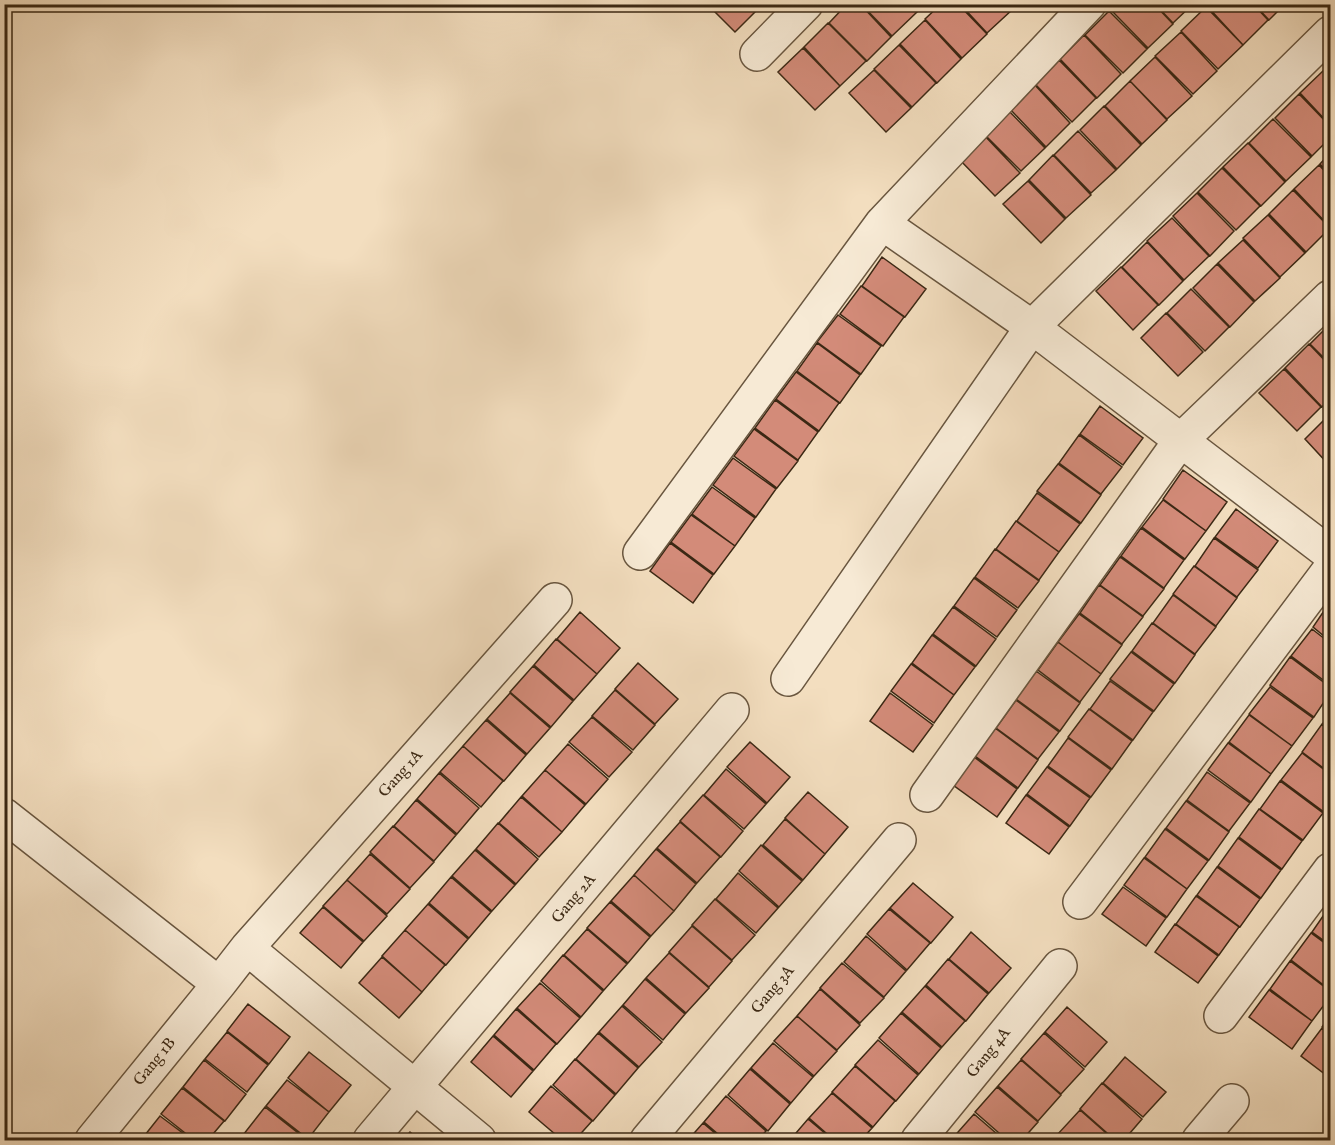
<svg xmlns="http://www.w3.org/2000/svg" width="1335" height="1145" font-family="'IM FELL English',serif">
<rect width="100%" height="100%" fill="#f3debf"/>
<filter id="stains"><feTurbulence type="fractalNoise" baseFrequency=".00333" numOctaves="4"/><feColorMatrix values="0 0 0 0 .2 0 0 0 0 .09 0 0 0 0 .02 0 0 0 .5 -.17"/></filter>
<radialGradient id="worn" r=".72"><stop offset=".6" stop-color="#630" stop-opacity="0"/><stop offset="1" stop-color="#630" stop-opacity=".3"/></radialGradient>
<path fill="#d38b79" stroke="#3b2814" stroke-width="1.5" d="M707 4H755L759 8 735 32Z
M847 4H860L891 37 867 61 829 23Z
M861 4H909L917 12 892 36Z
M910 4H925L917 12Z
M941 4H958L987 34 962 58 925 19Z
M960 4H1008L1013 9 987 33Z
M1116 4H1154L1173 24 1148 48 1111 10Z
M1155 4H1193L1173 23Z
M1208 4H1253L1268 20 1243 45 1207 6Z
M1254 4H1285L1269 20Z
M1206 7 1243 45 1218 69 1181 31Z
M1109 11 1147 49 1123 73 1085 35Z
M925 20 961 59 937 83 900 44Z
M828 23 866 61 840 86 804 47Z
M1181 32 1217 71 1193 94 1155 56Z
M1084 35 1121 74 1097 98 1060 59Z
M899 45 936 83 912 107 874 69Z
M803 48 840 86 815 110 778 72Z
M1155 57 1192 96 1167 119 1130 81Z
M1059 60 1096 98 1072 122 1035 84Z
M1325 69 1330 75V125L1300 93Z
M874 70 911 108 886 132 849 93Z
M1130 81 1167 120 1142 144 1105 106Z
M1034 84 1070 123 1046 147 1009 108Z
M1299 94 1330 126V138L1312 156 1275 118Z
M1104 106 1141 145 1117 169 1080 130Z
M1008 110 1045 148 1021 171 983 133Z
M1273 119 1311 157 1286 181 1249 143Z
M1078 131 1116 170 1091 193 1054 155Z
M983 134 1020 173 995 196 958 158Z
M1248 143 1285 182 1261 206 1223 167Z
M1330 153V175L1320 164Z
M1053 155 1091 195 1066 218 1029 180Z
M1319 165 1330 177V227L1294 189Z
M1222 168 1260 206 1236 230 1198 192Z
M1028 181 1065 219 1041 243 1003 204Z
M1293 190 1330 228 1306 252 1269 214Z
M1197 193 1234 231 1210 256 1173 216Z
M1268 215 1305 253 1280 277 1243 238Z
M1172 218 1209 256 1184 280 1147 241Z
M1243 240 1280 278 1255 301 1218 263Z
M1147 242 1183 281 1159 305 1122 267Z
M882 257 926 289 905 317 862 286Z
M1217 264 1254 302 1230 327 1193 288Z
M1121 267 1158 305 1133 330 1096 291Z
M861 286 904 317 883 346 840 314Z
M1191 289 1229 327 1205 351 1167 313Z
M1166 313 1203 352 1178 376 1141 338Z
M838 315 881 346 861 374 817 342Z
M1330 324V364L1310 344Z
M817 343 860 375 840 403 797 371Z
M1309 344 1330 366V398L1322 407 1285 368Z
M1284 369 1321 407 1297 431 1259 393Z
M796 372 839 403 819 431 776 399Z
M775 400 818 432 798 460 755 428Z
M1100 406 1143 438 1123 465 1080 434Z
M1329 415 1330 417V466L1305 439Z
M754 429 798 461 777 488 734 456Z
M1079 435 1122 467 1101 494 1059 463Z
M733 458 776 489 756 517 713 485Z
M1058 464 1101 495 1081 523 1037 491Z
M1183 470 1227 502 1206 531 1163 499Z
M712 487 755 518 735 546 692 514Z
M1037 493 1080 524 1059 552 1017 521Z
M1163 500 1206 531 1185 559 1142 527Z
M1236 509 1278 541 1258 568 1215 537Z
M691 515 735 546 714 574 671 542Z
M1016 521 1059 552 1039 580 996 549Z
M1141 528 1184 560 1164 588 1121 556Z
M1214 538 1258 570 1237 597 1195 566Z
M670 543 713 575 693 603 650 571Z
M995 549 1039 581 1018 608 975 577Z
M1120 557 1164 589 1143 616 1100 585Z
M1194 566 1237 598 1216 626 1173 594Z
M974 578 1017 610 997 637 954 606Z
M1099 585 1143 617 1122 644 1080 613Z
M1173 595 1216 627 1195 654 1153 623Z
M1330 602V641L1313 627Z
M953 607 996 639 976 666 933 634Z
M580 612 620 648 597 674 557 639Z
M1079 614 1122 645 1101 674 1058 642Z
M1152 623 1195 655 1175 683 1132 651Z
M1312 629 1330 643V685L1291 656Z
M932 635 975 667 954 695 912 663Z
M556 639 597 674 574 700 534 665Z
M1058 642 1101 674 1080 702 1038 670Z
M1131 652 1174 684 1154 711 1110 679Z
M1290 657 1330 687V693L1314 717 1270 685Z
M638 663 678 699 655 724 615 689Z
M911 664 954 695 934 723 891 691Z
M533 666 573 701 551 727 510 692Z
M1036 671 1080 703 1060 731 1016 699Z
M1110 681 1153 712 1133 740 1090 709Z
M1270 687 1313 718 1292 746 1249 714Z
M615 690 655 725 633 750 592 716Z
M510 693 550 728 527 754 487 719Z
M890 693 933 725 913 752 870 721Z
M1016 700 1059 732 1038 759 996 728Z
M1089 709 1132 741 1112 769 1068 737Z
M1330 713V729L1323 723Z
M1249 715 1292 746 1271 774 1229 742Z
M592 717 632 752 609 777 569 742Z
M486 720 526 755 504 781 463 746Z
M1322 724 1330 731V773L1302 752Z
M995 728 1038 760 1018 788 975 756Z
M1068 738 1111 770 1091 797 1048 766Z
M750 742 790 777 767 803 727 767Z
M1228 743 1271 774 1251 802 1208 770Z
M568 744 608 779 586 804 545 770Z
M463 746 503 781 481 807 440 772Z
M1302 753 1330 774V803L1324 812 1281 780Z
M974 757 1017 789 997 817 953 785Z
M1047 767 1090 798 1070 826 1027 794Z
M726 769 766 804 744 829 704 795Z
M545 770 585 805 562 832 522 796Z
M1207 772 1250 803 1229 831 1187 800Z
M439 773 479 808 457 834 417 799Z
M1280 781 1323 813 1303 840 1260 809Z
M808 792 848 827 825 854 785 818Z
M703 795 743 831 721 857 680 821Z
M1026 795 1069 827 1049 854 1006 823Z
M521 797 562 832 539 857 499 823Z
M416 800 456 835 434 861 394 826Z
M1186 801 1229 832 1209 860 1166 828Z
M1259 809 1302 841 1282 869 1239 837Z
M785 819 825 854 803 880 763 845Z
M680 822 720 857 697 883 657 848Z
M498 823 538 859 516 884 476 849Z
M393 826 434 862 410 888 370 852Z
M1165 829 1208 861 1187 889 1145 857Z
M1238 838 1281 870 1261 898 1218 866Z
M761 845 802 881 779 907 739 871Z
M656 849 696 884 674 911 634 875Z
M475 850 515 885 492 911 452 876Z
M370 854 410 889 387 914 347 880Z
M1144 858 1187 889 1167 917 1124 885Z
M1217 867 1260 899 1240 927 1197 895Z
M738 873 778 908 756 933 716 899Z
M634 875 674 911 651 936 611 901Z
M451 877 491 912 469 938 429 903Z
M347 880 387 916 364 941 323 906Z
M913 883 953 917 931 943 890 908Z
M1123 887 1166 918 1146 946 1102 914Z
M1196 896 1239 927 1219 955 1176 924Z
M715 899 755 935 732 960 692 925Z
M610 902 650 937 628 963 587 928Z
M428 904 468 939 446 965 405 930Z
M1330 906V945L1312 932Z
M323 907 363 942 341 968 300 933Z
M889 909 930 943 907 970 867 934Z
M1175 924 1218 956 1198 983 1155 952Z
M692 926 732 961 709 987 669 952Z
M587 929 627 964 604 990 564 955Z
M405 930 445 965 422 992 382 956Z
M971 932 1011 968 989 993 949 959Z
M1311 933 1330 947V990L1291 960Z
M866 936 906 971 884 997 844 962Z
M669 953 709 988 686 1013 646 978Z
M563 955 603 991 581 1017 541 981Z
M382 957 422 992 399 1018 359 983Z
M948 959 988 994 966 1021 926 985Z
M1290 961 1330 991V997L1312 1021 1270 989Z
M842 963 884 998 860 1023 820 988Z
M645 979 685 1014 663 1040 623 1005Z
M540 983 580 1018 557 1044 517 1008Z
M925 986 965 1021 942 1047 902 1012Z
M820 989 860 1025 837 1050 797 1016Z
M1269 990 1312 1021 1292 1049 1249 1017Z
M248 1004 290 1037 269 1064 227 1031Z
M622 1006 662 1042 639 1067 599 1032Z
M1067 1007 1107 1042 1085 1067 1045 1032Z
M516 1009 556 1044 534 1070 494 1035Z
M901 1013 941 1048 919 1074 879 1038Z
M1330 1015V1033L1322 1027Z
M797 1016 837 1051 814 1076 774 1041Z
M1322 1028 1330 1034V1078L1301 1056Z
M227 1032 268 1065 247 1092 205 1059Z
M598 1033 638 1068 616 1094 576 1059Z
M1044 1033 1084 1069 1061 1094 1021 1059Z
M493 1036 533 1071 511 1097 471 1062Z
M878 1040 918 1075 896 1101 855 1065Z
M773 1043 813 1077 791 1103 751 1068Z
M309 1052 351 1085 329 1112 288 1078Z
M1125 1057 1166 1092 1143 1117 1103 1083Z
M575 1059 615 1095 593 1121 553 1085Z
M204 1060 246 1094 225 1121 183 1087Z
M1021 1060 1061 1095 1038 1121 998 1086Z
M855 1066 895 1101 873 1127 832 1092Z
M750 1069 790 1104 768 1131 728 1095Z
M287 1080 329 1112 308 1139 266 1106Z
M1102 1083 1142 1119 1124 1140H1115L1080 1109Z
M551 1086 592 1121 575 1140H562L529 1112Z
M997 1087 1038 1122 1022 1140H1007L975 1112Z
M182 1088 224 1121 208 1140H194L161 1114Z
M832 1093 872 1128 861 1140H834L809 1118Z
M726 1096 766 1131 758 1140H725L704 1122Z
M265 1107 307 1140H251L243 1135Z
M1080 1110 1114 1140H1062L1056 1136Z
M974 1114 1004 1140H951Z
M160 1116 192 1140H141Z
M808 1119 833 1140H790Z
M703 1123 723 1140H688Z
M410 1132 420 1140H403Z"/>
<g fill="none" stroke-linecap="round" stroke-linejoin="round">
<defs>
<path id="minor" d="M757 54 806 4
M882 223 1032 327 1330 554
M640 553 882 223 1089 4
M788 679 1032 327 1330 33
M927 795 1180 441 1330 297
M4 815 219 984 247 948 479 1140
M1080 902 1330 569
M247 948 555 600
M1221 1016 1330 870
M92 1140 219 984
M370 1140 732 710
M647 1140 899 840
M918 1140 1060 966
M1199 1140 1232 1101"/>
</defs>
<use href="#minor" stroke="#69563f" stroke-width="36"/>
<use href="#minor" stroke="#f7ead5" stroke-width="33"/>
</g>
<g text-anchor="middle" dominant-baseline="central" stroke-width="5" stroke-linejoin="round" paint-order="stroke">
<g font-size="16" fill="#3b2814" stroke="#f7ead5">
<text transform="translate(401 774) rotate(-48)">Gang 1A</text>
<text transform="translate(574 899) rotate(-50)">Gang 2A</text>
<text transform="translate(773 990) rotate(-50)">Gang 3A</text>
<text transform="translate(989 1053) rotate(-51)">Gang 4A</text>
<text transform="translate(155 1062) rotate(-51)">Gang 1B</text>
</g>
</g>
<rect width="1335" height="1145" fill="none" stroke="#f3debf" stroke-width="24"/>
<rect x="6" y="6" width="1323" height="1133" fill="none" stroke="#3b2814" stroke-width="3"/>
<rect x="12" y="12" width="1311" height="1121" fill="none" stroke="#3b2814" stroke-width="1.5"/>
<rect width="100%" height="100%" filter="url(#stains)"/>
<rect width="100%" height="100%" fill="url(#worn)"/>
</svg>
